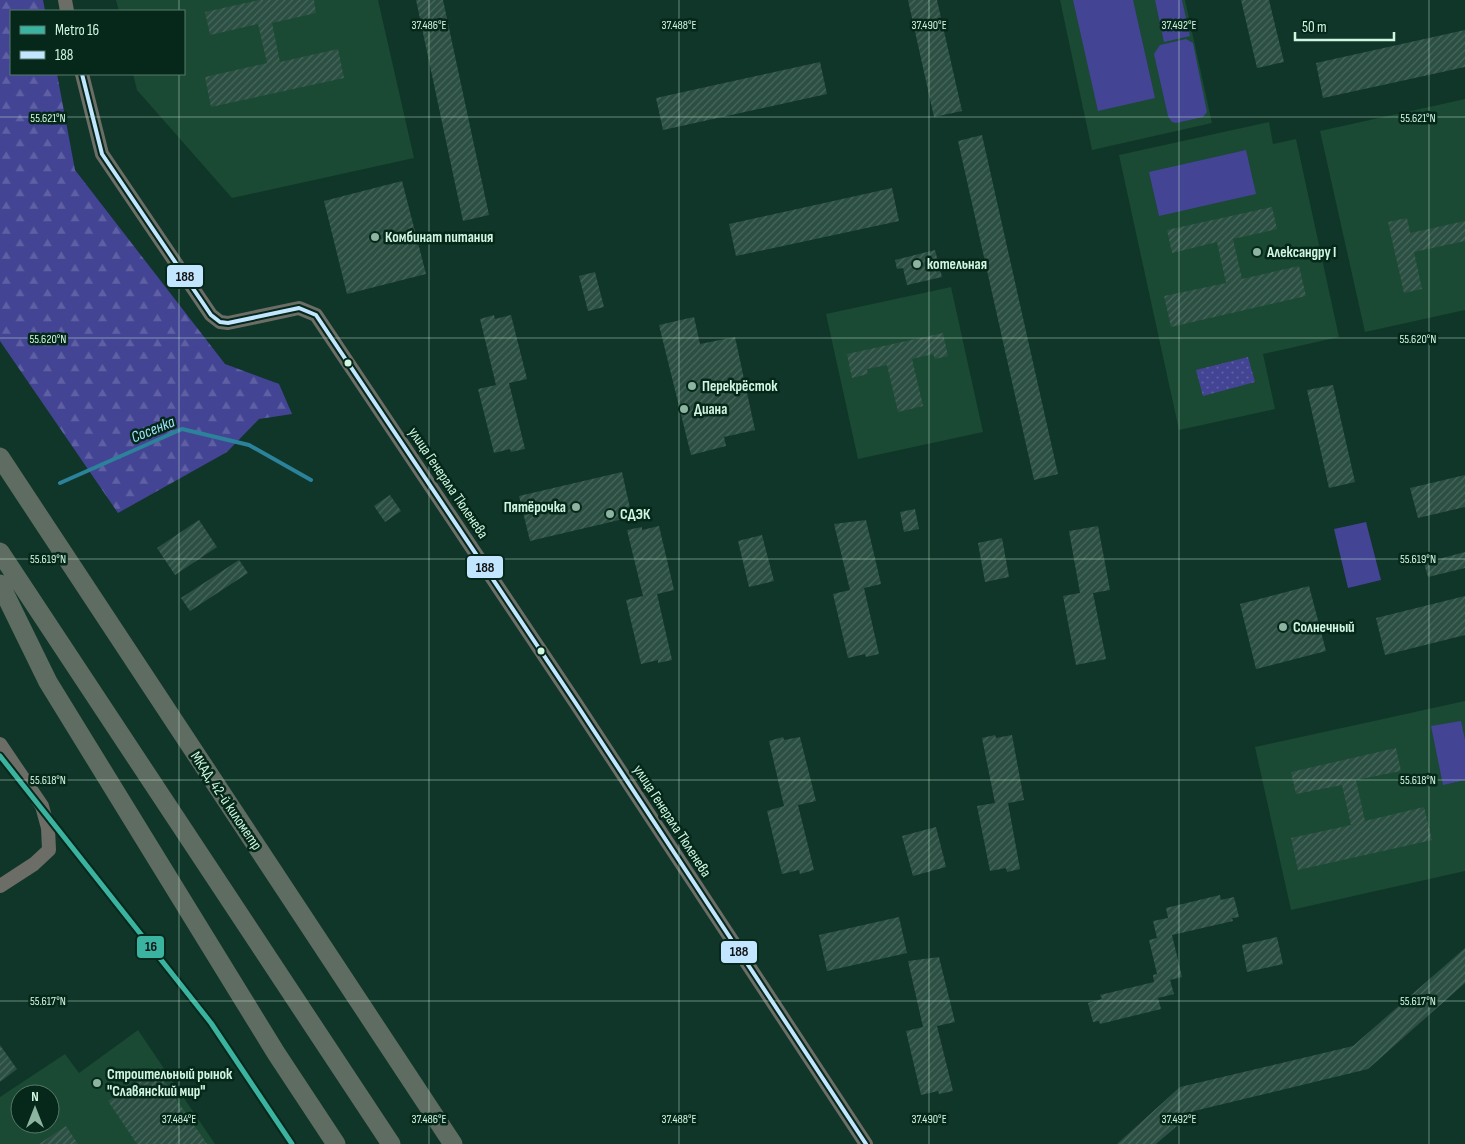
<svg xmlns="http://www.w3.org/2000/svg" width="1465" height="1144" font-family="'Sofia Sans Condensed',sans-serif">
<defs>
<pattern id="forest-firs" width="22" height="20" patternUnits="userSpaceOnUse" patternTransform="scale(1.25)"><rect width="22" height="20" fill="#444494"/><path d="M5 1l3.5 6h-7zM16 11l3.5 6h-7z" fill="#5e60a3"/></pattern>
<pattern id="park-dots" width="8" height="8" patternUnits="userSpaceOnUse" patternTransform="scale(1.25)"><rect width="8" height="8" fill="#444494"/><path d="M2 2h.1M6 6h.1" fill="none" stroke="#5e60a3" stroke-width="1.8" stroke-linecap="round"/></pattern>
<pattern id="building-hatch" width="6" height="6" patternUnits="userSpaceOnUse" patternTransform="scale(1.25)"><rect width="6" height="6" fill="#2b4f42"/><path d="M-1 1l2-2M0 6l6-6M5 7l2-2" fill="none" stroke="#49695d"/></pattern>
</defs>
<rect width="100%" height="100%" fill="#103629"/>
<path fill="#1a4934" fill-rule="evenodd" d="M116 0H378L414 158 232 198 137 90 133 74H184V11H119Z
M1060 0H1185L1212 123 1092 150Z
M1465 99V310L1365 332 1320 131Z
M1269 122 1273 144 1296 139 1339 337 1263 354 1275 409 1179 430 1119 155Z
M951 287 983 432 858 459 826 314Z
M1465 701V871L1291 910 1255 747Z
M138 1030 215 1144H0V1097L65 1054 79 1073ZM20 1094H50V1124H20Z"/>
<path fill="url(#forest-firs)" d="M0 0H43L45 11H11V74H57L75 170 225 364 279 384 292 414 259 419 227 452 118 513 0 341Z"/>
<path fill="url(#park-dots)" d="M1248 357 1255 382 1203 396 1196 370Z"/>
<path fill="#444494" d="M1073 0H1133L1155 98 1098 111Z
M1155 0H1182L1190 36 1164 42Z
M1186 39 1193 43 1207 112 1203 117 1176 123 1172 122 1168 116 1154 54 1160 45Z
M1246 150 1256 194 1159 216 1149 172Z
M1366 522 1381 580 1348 588 1334 529Z
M1461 721 1465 740V780L1443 785 1431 726Z"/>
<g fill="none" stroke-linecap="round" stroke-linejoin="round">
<path stroke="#2b829a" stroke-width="4" d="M60 483 182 429 249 445 311 480"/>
</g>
<path fill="url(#building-hatch)" d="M259 0H314L316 13 272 23 280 62 338 49 344 78 211 107 205 77 267 63 258 24 210 35 205 12Z
M416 0H443L489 215 463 221Z
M908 0H937L962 111 934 117Z
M1241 0H1269L1284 62 1257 68Z
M1465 30V67L1323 98 1316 63Z
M820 62 827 94 663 130 656 98Z
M982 135 1058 474 1034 480 958 141Z
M402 181 426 274 347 294 324 201Z
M892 188 899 221 736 256 729 224Z
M1272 207 1277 229 1233 239 1242 279 1299 266 1306 296 1171 327 1164 296 1226 283 1217 242 1172 253 1167 230Z
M1407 218 1410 233 1465 221V241L1414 252 1422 289 1404 293 1388 222Z
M935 250 942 277 907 285 903 268 897 269 895 260Z
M595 272 604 307 588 311 579 276Z
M494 315 495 319 511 315 527 379 509 383 525 449 511 452 510 449 494 453 478 389 496 385 480 319Z
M694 317 700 344 735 337 755 430 724 437 726 446 691 455 659 325Z
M943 333 948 356 935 359 933 354 912 359 923 406 898 412 887 365 867 369 868 374 852 378 847 354Z
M1333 385 1355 482 1329 488 1307 390Z
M622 472 632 517 530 541 519 496Z
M1465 475V507L1418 518 1410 488Z
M390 495 401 511 385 522 374 506Z
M915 509 919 529 904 532 900 512Z
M199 520 217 547 175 575 157 548Z
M866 520 881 584 864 588 879 654 866 657 865 654 848 658 833 594 850 590 834 524Z
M659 526 674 590 657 594 672 660 658 663V660L641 664 626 600 643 596 627 530 642 527V530Z
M1098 526 1110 590 1093 593 1106 659 1076 665 1063 596 1080 593 1069 531Z
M762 535 774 581 749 587 738 541Z
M1002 538 1009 577 985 582 978 543Z
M1465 552V568L1428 577 1424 563Z
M239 560 248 573 190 611 181 598Z
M1309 586 1326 651 1256 669 1240 604Z
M1465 596V635L1385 655 1376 618Z
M995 735 996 738 1012 735 1024 800 1008 803 1020 869 1007 872 1006 868 990 871 977 806 995 803 982 738Z
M783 737 784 740 800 737 816 801 798 805 814 870 800 874 799 870 782 874 767 811 784 806 769 741Z
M1396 748 1401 771 1356 780 1365 821 1424 807 1432 840 1298 870 1291 838 1351 825 1342 785 1296 794 1291 772Z
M936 827 946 867 913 876 902 836Z
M1220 895 1221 900 1234 897 1239 917 1232 918 1233 921 1172 935 1182 977 1170 980 1174 994 1158 998 1161 1009 1100 1024 1099 1021 1093 1022 1088 1003 1102 999 1100 995 1154 982 1153 975 1157 974 1149 940 1157 938 1153 921 1168 918 1166 908Z
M899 917 907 953 827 971 819 935Z
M1277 937 1283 964 1247 972 1242 945Z
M1465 948V983L1368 1069 1194 1111 1156 1144H1117L1180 1087 1353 1046Z
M939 957 955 1022 937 1026 953 1091 939 1094 938 1091 921 1095 906 1031 923 1027 908 961Z
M0 1045 17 1069 0 1082Z
M156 1069 183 1109 207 1144H137L108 1101Z
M66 1126 78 1144H39Z"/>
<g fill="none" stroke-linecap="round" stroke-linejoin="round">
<path stroke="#6b6d66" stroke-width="14" d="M65 0 67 11
M82 74 102 154 211 315 220 322 228 323 299 308 316 315 575 702 866 1144
M0 744 42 806 48 828 49 850 34 864 0 886"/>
<path stroke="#5e6c62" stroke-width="19" d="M0 457 453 1144
M0 552 391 1144
M0 584 48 682 276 1053 336 1144"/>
<defs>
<path id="bus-1" d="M82 74 102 154 211 315 220 322 228 323 299 308 316 315 575 702 866 1144"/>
</defs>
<use href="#bus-1" stroke="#05281a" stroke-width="8"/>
<use href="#bus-1" stroke="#c2e6ff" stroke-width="4"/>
<defs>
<path id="metro-1" d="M0 756 211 1023 292 1144"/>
</defs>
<use href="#metro-1" stroke="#05281a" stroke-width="9"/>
<use href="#metro-1" stroke="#3ab4a0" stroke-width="5"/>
</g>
<path fill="none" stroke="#d0f6e1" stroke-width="1" stroke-opacity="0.45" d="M179 0V11M429 0V1144M679 0V1144M929 0V1144M1179 0V1144M1429 0V1144M179 74V1144M0 117H1465M0 338H1465M0 559H1465M0 780H1465M0 1001H1465"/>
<g fill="#8db3a1" stroke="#05281a" stroke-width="2">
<circle cx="375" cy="237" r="5"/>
<circle cx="1257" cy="252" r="5"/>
<circle cx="917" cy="264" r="5"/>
<circle cx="692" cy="386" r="5"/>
<circle cx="684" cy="409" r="5"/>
<circle cx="576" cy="507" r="5"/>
<circle cx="610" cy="514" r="5"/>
<circle cx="1283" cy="627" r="5"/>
<circle cx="97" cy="1083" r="5"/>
</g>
<g fill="#d0f6e1" stroke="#05281a" stroke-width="2">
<circle cx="348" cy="363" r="4.5"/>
<circle cx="541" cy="651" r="4.5"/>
</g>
<g text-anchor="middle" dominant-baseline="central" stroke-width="5" stroke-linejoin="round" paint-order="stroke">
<g font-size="15" font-weight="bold" fill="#d0f6e1" stroke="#05281a" text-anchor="start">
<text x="385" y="237">Комбинат питания</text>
<text x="1267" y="252">Александру I</text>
<text x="927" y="264">котельная</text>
<text x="702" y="386">Перекрёсток</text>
<text x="694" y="409">Диана</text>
<text x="566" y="507" text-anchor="end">Пятёрочка</text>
<text x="620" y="514">СДЭК</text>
<text x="1293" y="627">Солнечный</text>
<text x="107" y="1074">Строительный рынок<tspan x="107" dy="17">"Славянский мир"</tspan></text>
</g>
<g font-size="15" fill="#d0f6e1" stroke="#05281a">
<text transform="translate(448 483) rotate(56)">улица Генерала Тюленева</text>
<text transform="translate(226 801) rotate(56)">МКАД, 42-й километр</text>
<text transform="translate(672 821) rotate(57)">улица Генерала Тюленева</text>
</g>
<g font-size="16" font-style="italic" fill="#a1e3fa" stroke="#05281a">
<text transform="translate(153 430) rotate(-22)">Сосенка</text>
</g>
</g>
<g font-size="12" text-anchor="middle" fill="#d0f6e1" stroke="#05281a" stroke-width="5" stroke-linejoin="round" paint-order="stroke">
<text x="429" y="29">37.486°E</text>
<text x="679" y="29">37.488°E</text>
<text x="929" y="29">37.490°E</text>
<text x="1179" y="29">37.492°E</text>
<text x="48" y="122">55.621°N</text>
<text x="1418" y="122">55.621°N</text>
<text x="48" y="343">55.620°N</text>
<text x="1418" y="343">55.620°N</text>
<text x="48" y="563">55.619°N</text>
<text x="1418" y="563">55.619°N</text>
<text x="48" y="784">55.618°N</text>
<text x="1418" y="784">55.618°N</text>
<text x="48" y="1005">55.617°N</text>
<text x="1418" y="1005">55.617°N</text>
<text x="179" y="1123">37.484°E</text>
<text x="429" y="1123">37.486°E</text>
<text x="679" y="1123">37.488°E</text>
<text x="929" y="1123">37.490°E</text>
<text x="1179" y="1123">37.492°E</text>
</g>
<g stroke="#05281a" stroke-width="2">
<rect x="166" y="264" width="38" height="24" rx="5" fill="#c2e6ff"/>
<rect x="466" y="555" width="38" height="24" rx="5" fill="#c2e6ff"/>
<rect x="136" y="935" width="29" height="24" rx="5" fill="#3ab4a0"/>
<rect x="720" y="940" width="38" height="24" rx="5" fill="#c2e6ff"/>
</g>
<g font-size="14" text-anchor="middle" font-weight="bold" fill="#111">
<text x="185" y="281">188</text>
<text x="485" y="572">188</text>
<text x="151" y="951">16</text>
<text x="739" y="956">188</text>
</g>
<rect x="10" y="10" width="175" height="65" fill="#05281a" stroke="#567a6a"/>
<rect x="20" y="26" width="25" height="8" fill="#3ab4a0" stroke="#567a6a"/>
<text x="55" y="35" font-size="15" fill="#d0f6e1">Metro 16</text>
<rect x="20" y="51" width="25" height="8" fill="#c2e6ff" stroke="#567a6a"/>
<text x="55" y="60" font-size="15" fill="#d0f6e1">188</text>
<g transform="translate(35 1109)"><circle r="24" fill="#05281a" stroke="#567a6a"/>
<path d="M0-4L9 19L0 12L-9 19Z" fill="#8db3a1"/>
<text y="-8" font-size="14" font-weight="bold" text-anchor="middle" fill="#d0f6e1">N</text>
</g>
<path d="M1295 32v8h99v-8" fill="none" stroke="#d0f6e1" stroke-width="2.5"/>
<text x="1302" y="32" font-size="15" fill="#d0f6e1" stroke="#05281a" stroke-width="4" paint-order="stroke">50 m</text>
</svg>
